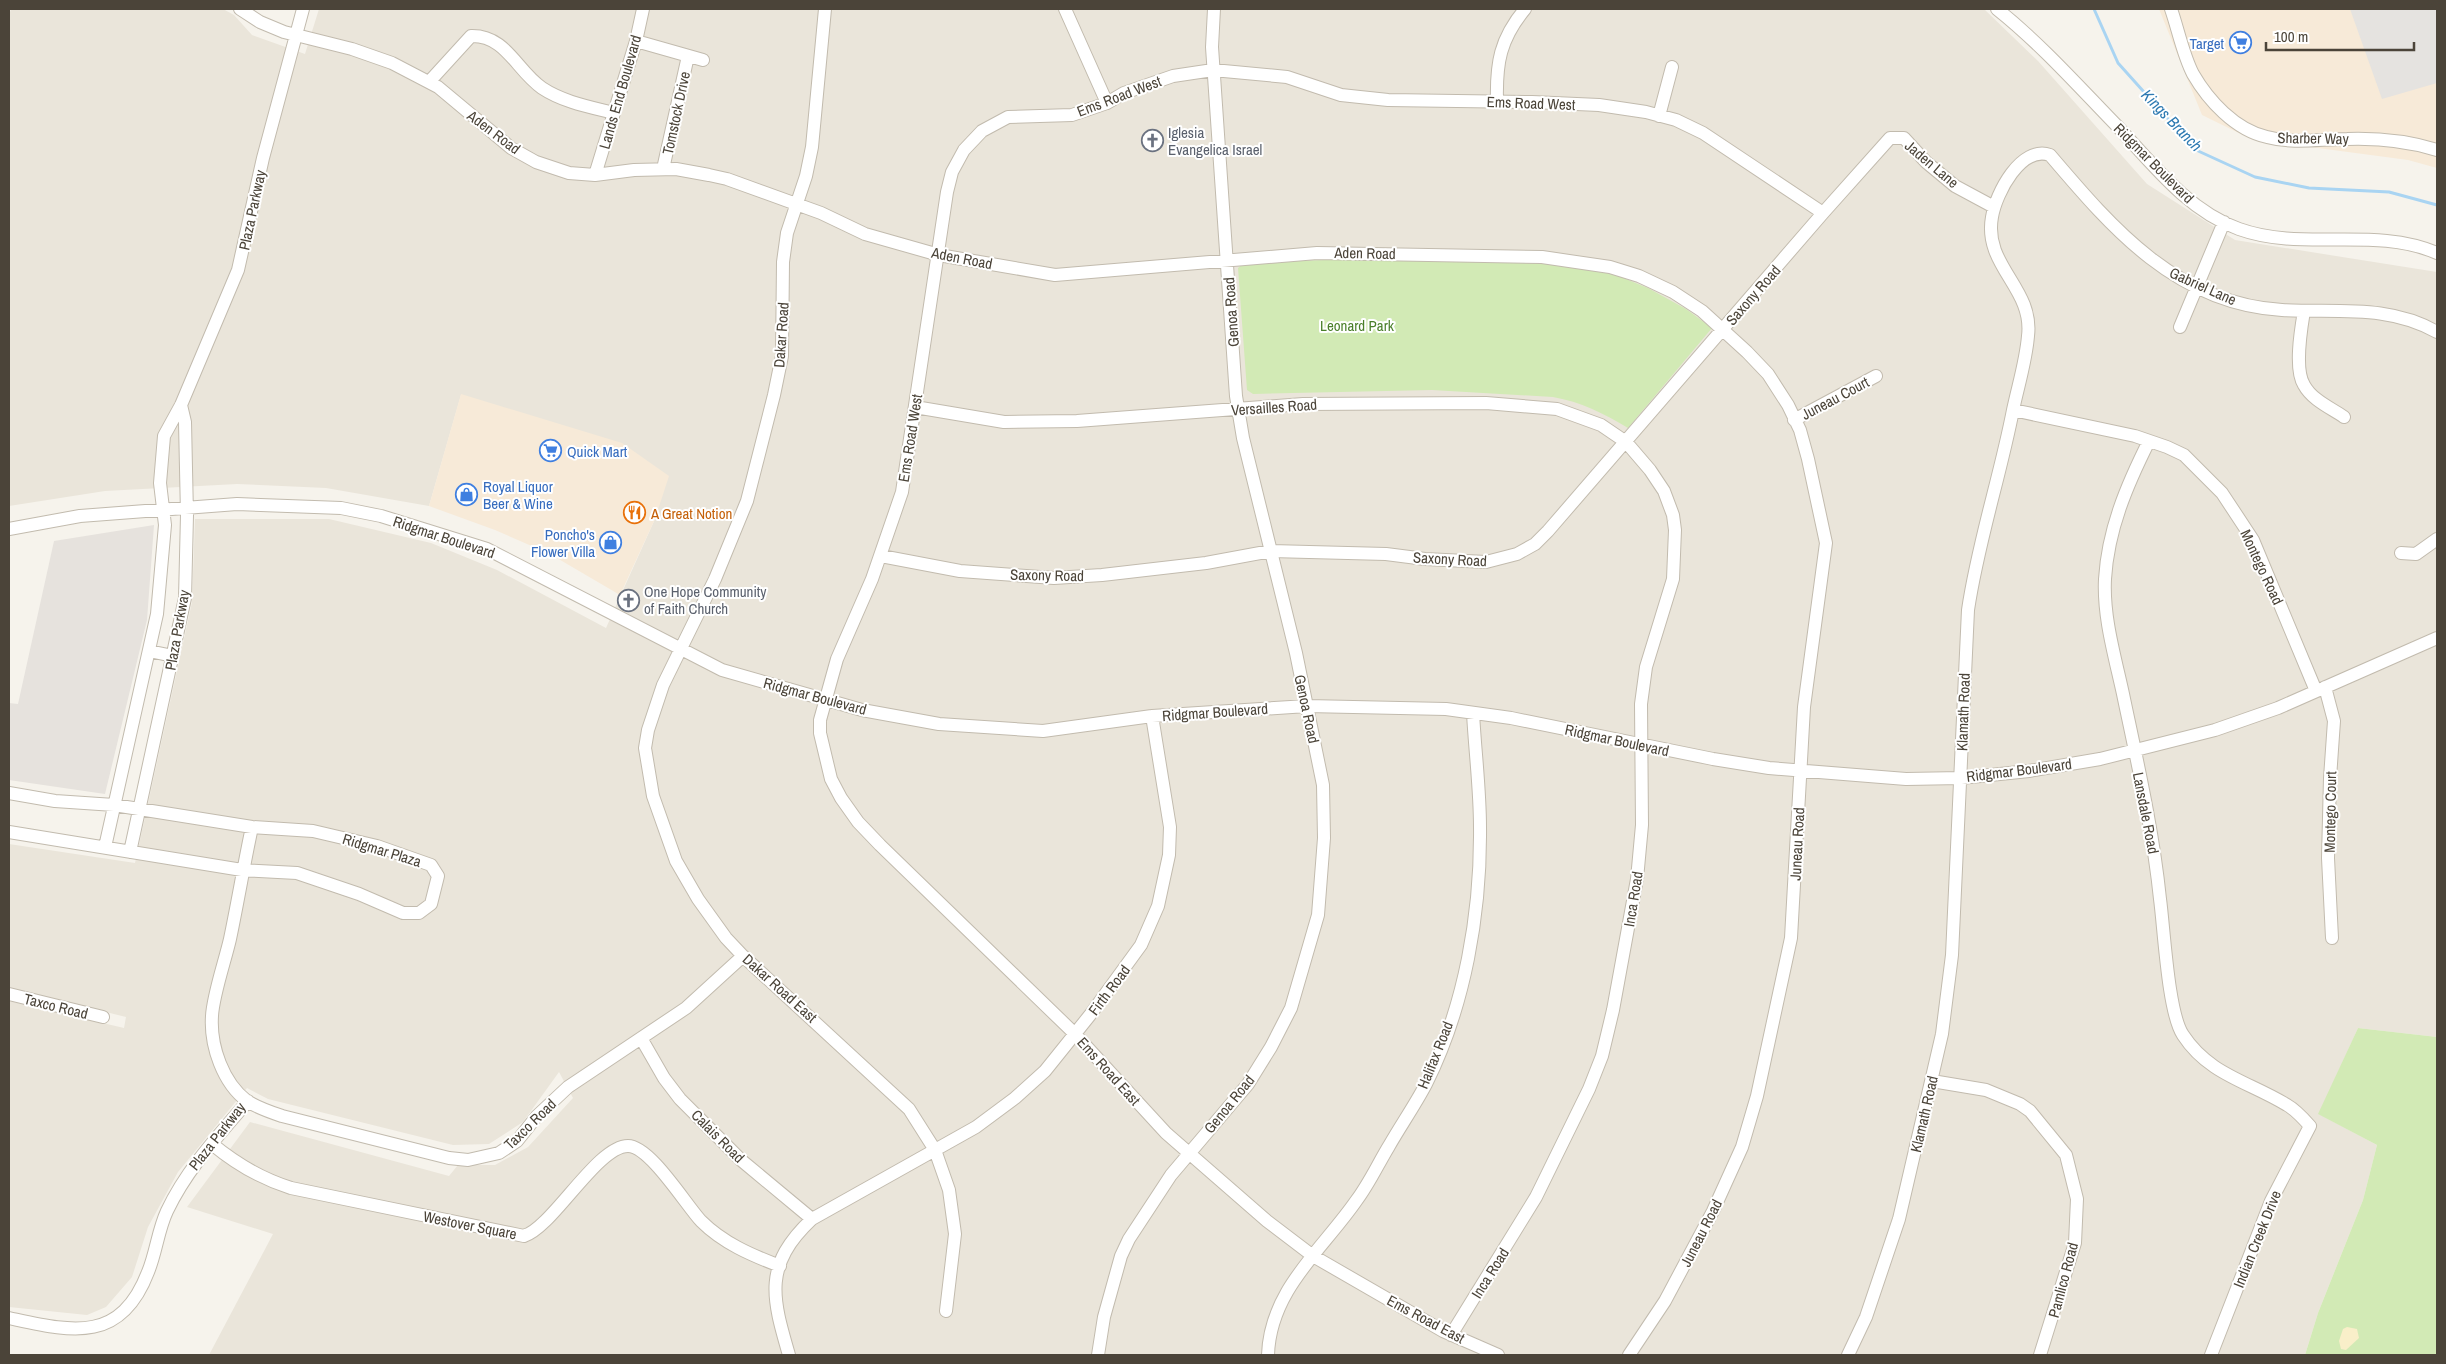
<svg xmlns="http://www.w3.org/2000/svg" width="2446" height="1364" font-family="'Archivo Narrow',sans-serif">
<rect width="100%" height="100%" fill="#f6f3ec"/>
<path fill="#eae5da" d="M11 9H223L234 15 252 35 305 54 319 9H1984L2038 61 2147 184 2235 240 2437 272V1037L2358 1028 2319 1114 2377 1145 2363 1200 2318 1313 2305 1355H209L273 1234 187 1207 250 1122 449 1176 458 1165H495L528 1147 573 1098 559 1072 523 1122 489 1144 453 1145 268 1099 247 1088 178 1172 148 1227 132 1277 106 1307 87 1315 9 1307V1001L124 1028 126 1017 9 988V844L135 863 192 602 195 519H329L431 543 497 570 606 628 655 519 461 395 429 506 326 488 237 484 105 491 9 506V15Z"/>
<path fill="#f7ead8" d="M2159 9H2437V168L2408 160 2251 139 2202 115Z
M461 394 622 443 669 476 655 519 620 595 550 554 495 530 429 506Z"/>
<path fill="#e6e2dd" d="M154 525 147 620 105 794 9 780V703L18 704 54 541Z"/>
<path fill="#d2eab5" d="M1377 258 1540 262 1611 273 1648 288 1686 309 1712 328 1628 428C1603 413 1581 402 1553 397L1432 390 1253 394 1247 390 1238 268 1244 263Z
M2358 1028 2437 1037V1355H2305L2318 1313 2363 1200 2377 1145 2318 1114Z"/>
<path fill="#f9efc9" d="M2347 1327 2357 1329 2359 1338 2346 1350 2341 1349 2339 1341 2343 1329Z"/>
<path fill="#e5e3e0" d="M2350 9H2437V83L2382 99Z"/>
<g fill="none" stroke-linecap="round" stroke-linejoin="round">
<path stroke="#a9d4f2" stroke-width="3" d="M2094 9 2118 63 2196 150 2255 177 2309 188 2389 192 2437 205"/>
<defs>
<path id="minor" d="M240 9 260 22 284 32 352 49 392 63 438 87 511 148 536 162 569 173 595 175 634 170 676 169 709 175 727 179 821 213 865 234 939 255 1055 275 1317 253 1542 257 1610 267 1639 276 1673 292 1702 311 1747 352 1768 374 1788 405 1800 430 1808 459 1826 543 1804 707 1791 938 1757 1096 1742 1147 1713 1211 1665 1301 1629 1355
M825 9 812 147 806 176 787 233 783 262 782 356 774 395 747 501 715 579 663 685 648 730 645 748 653 796 676 861 698 899 726 938 743 956 909 1109 935 1150 949 1190 955 1234 946 1311
M1065 9 1107 103
M1997 9C2042 45 2079 87 2119 128 2154 166 2189 211 2239 229 2303 252 2374 226 2437 253
M2171 9C2178 29 2183 55 2193 74 2208 100 2235 130 2267 137 2293 144 2320 139 2347 139 2377 138 2408 141 2437 150
M636 41 703 60
M429 82 471 36C506 35 516 70 542 88 563 102 590 107 614 113
M1497 101C1496 63 1500 39 1525 9
M1659 116 1672 67
M663 169 688 56
M595 175 636 41 643 9
M2304 311C2301 329 2294 369 2304 385 2312 400 2331 408 2344 417
M2180 327 2224 222
M915 407 1004 422 1077 421 1303 404 1486 403 1557 409 1601 425 1626 442 1650 470 1664 491 1673 515 1675 530 1673 579 1646 667 1641 704 1642 825 1637 879 1613 1010 1602 1056 1589 1089 1536 1197 1451 1335
M2013 410 2135 436 2167 447 2184 455 2222 493 2253 540 2316 691
M1794 420 1876 376
M2149 441C2127 485 2108 529 2105 579 2103 617 2115 657 2123 694 2137 761 2153 830 2160 899 2164 928 2168 1013 2183 1035 2209 1075 2250 1082 2287 1105 2296 1110 2303 1118 2310 1126L2271 1201 2211 1355
M9 529 80 516 237 504 341 508 381 516 487 549 722 670 862 710 939 724 1043 731 1152 716 1307 706 1446 709 1511 718 1713 759 1769 768 1906 779 1961 778 2029 771 2100 759 2215 730 2278 708 2437 638
M2401 553 2416 554 2437 539
M881 556 960 571 1054 578 1102 575 1206 563 1271 551 1386 554 1425 559 1486 562 1517 554 1535 544 1548 531 1823 213 1890 138H1904L1926 162 1955 186 1994 207
M149 651 173 656
M2325 687 2334 721 2330 778 2328 858 2332 938
M9 793 55 801 114 805 252 827 313 831 377 846 431 865 438 876 431 904 419 913H403L359 894 297 873 242 870 9 832
M252 827C244 864 238 901 230 939 225 961 213 995 212 1016 210 1046 223 1083 247 1101 258 1108 270 1112 282 1116L449 1158 468 1160 499 1153 517 1141 537 1116 568 1087 686 1008 743 956
M105 847 157 614 165 525 160 483 164 436 181 405 238 270 263 158 303 9
M130 852 185 598 187 515 185 422 181 405
M9 994 103 1017
M641 1038 664 1078 680 1099 741 1160 812 1219
M1932 1081 1986 1090 2020 1104 2030 1111 2066 1155 2077 1199 2075 1243 2040 1355
M212 1144C235 1163 262 1179 291 1188L524 1236C553 1227 597 1146 628 1146 650 1146 686 1205 701 1221 723 1243 751 1255 780 1266
M9 1318C70 1331 120 1345 148 1272 156 1253 158 1230 167 1211 187 1169 218 1136 248 1101
M789 1355C772 1297 763 1265 812 1219L976 1127 1015 1098 1045 1071 1090 1015 1141 945 1158 906 1169 855 1170 827 1152 716
M1098 1355 1104 1317 1121 1256 1129 1239 1171 1175 1248 1084 1271 1047 1291 1008 1318 915 1324 838 1323 785 1296 653 1243 438 1236 396 1212 47 1214 9
M1268 1355C1270 1290 1322 1250 1356 1201 1369 1184 1378 1164 1389 1146 1401 1125 1415 1105 1426 1084 1465 1006 1481 913 1480 827 1480 789 1475 751 1473 713
M1498 1355 1443 1331 1313 1256 1267 1221 1166 1133 1075 1034 880 845 858 822 841 798 831 779 820 733V720L837 659 872 579 902 492 947 192 952 172 964 150 982 131 1008 117 1072 115 1107 103 1124 93 1173 76 1213 70 1287 77 1341 95 1388 100 1532 102 1599 105 1646 112 1676 120 1703 133 1823 213
M1848 1355 1866 1317 1899 1219 1942 1034 1952 955 1968 610C1978 542 2000 477 2013 410 2018 386 2026 361 2028 336 2034 288 1983 266 1992 217 1996 193 2021 145 2050 155 2113 229 2177 304 2282 310 2336 313 2388 304 2437 332"/>
</defs>
<use href="#minor" stroke="#c2bbae" stroke-width="14"/>
<use href="#minor" stroke="#fff" stroke-width="12"/>
</g>
<defs>
<symbol id="supermarket-ring" viewBox="-11 -11 22 22"><circle r="9.5" fill="#fff" stroke="#3f7fe0" stroke-width="1.5"/><path d="M-6-5.5h2.5l.6 2H6L4.5 2H-2.5L-4.4-4H-6ZM-1.5 3.2a1.3 1.3 0 1 0 .1 0ZM3 3.2a1.3 1.3 0 1 0 .1 0Z" fill="#3f7fe0"/></symbol>
<symbol id="church-ring" viewBox="-11 -11 22 22"><circle r="9.5" fill="#fff" stroke="#6b7280" stroke-width="1.5"/><path d="M-1.2-6h2.4v3.5h3.3v2.4h-3.3V6h-2.4V-.1h-3.3v-2.4h3.3Z" fill="#6b7280"/></symbol>
<symbol id="shop-ring" viewBox="-11 -11 22 22"><circle r="9.5" fill="#fff" stroke="#3f7fe0" stroke-width="1.5"/><path d="M-5-2.5h2.3a2.7 3.5 0 0 1 5.4 0H5L5.5 6h-11ZM-1.5-2.5h3a1.5 2.3 0 0 0-3 0Z" fill="#3f7fe0"/></symbol>
<symbol id="restaurant-ring" viewBox="-11 -11 22 22"><circle r="9.5" fill="#fff" stroke="#e8710a" stroke-width="1.5"/><path d="M-5-6h1v4h1v-4h1v4h1v-4h1v5L-1.5 .5V6h-2V.5L-5-1ZM5-6V6H3V1.5H1.5Q1.5-4 5-6Z" fill="#e8710a"/></symbol>
</defs>
<g fill-rule="evenodd">
<use href="#supermarket-ring" x="2228" y="30" width="25" height="25"/>
<use href="#church-ring" x="1140" y="128" width="25" height="25"/>
<use href="#supermarket-ring" x="538" y="438" width="25" height="25"/>
<use href="#shop-ring" x="454" y="482" width="25" height="25"/>
<use href="#restaurant-ring" x="622" y="500" width="25" height="25"/>
<use href="#shop-ring" x="598" y="530" width="25" height="25"/>
<use href="#church-ring" x="616" y="588" width="25" height="25"/>
</g>
<g text-anchor="middle" dominant-baseline="central" stroke-width="4" stroke-linejoin="round" paint-order="stroke">
<g font-size="15" fill="#366cbe" stroke="#fff" text-anchor="end">
<text x="2224" y="43">Target</text>
<text x="567" y="451" text-anchor="start">Quick Mart</text>
<text x="483" y="486" text-anchor="start">Royal Liquor<tspan x="483" dy="17">Beer &amp; Wine</tspan></text>
<text x="595" y="534">Poncho's<tspan x="595" dy="17">Flower Villa</tspan></text>
</g>
<g font-size="15" fill="#4b4439" stroke="#fff">
<text transform="translate(620 92) rotate(-74)">Lands End Boulevard</text>
<text transform="translate(1119 96) rotate(-21)">Ems Road West</text>
<text transform="translate(1531 103) rotate(2)">Ems Road West</text>
<text transform="translate(676 113) rotate(-78)">Tomstock Drive</text>
<text transform="translate(494 132) rotate(37)">Aden Road</text>
<text transform="translate(2313 138) rotate(1)">Sharber Way</text>
<text transform="translate(2154 163) rotate(45)">Ridgmar Boulevard</text>
<text transform="translate(1932 164) rotate(40)">Jaden Lane</text>
<text transform="translate(252 210) rotate(-78)">Plaza Parkway</text>
<text transform="translate(1365 253) rotate(1)">Aden Road</text>
<text transform="translate(962 258) rotate(11)">Aden Road</text>
<text transform="translate(2203 286) rotate(24)">Gabriel Lane</text>
<text transform="translate(1753 295) rotate(-49)">Saxony Road</text>
<text transform="translate(1231 312) rotate(-94)">Genoa Road</text>
<text transform="translate(781 335) rotate(-86)">Dakar Road</text>
<text transform="translate(1835 398) rotate(-28)">Juneau Court</text>
<text transform="translate(1274 407) rotate(-4)">Versailles Road</text>
<text transform="translate(910 438) rotate(-81)">Ems Road West</text>
<text transform="translate(444 537) rotate(18)">Ridgmar Boulevard</text>
<text transform="translate(1450 559) rotate(3)">Saxony Road</text>
<text transform="translate(2262 567) rotate(65)">Montego Road</text>
<text transform="translate(1047 575) rotate(1)">Saxony Road</text>
<text transform="translate(177 630) rotate(-80)">Plaza Parkway</text>
<text transform="translate(815 696) rotate(15)">Ridgmar Boulevard</text>
<text transform="translate(1307 709) rotate(78)">Genoa Road</text>
<text transform="translate(1215 712) rotate(-4)">Ridgmar Boulevard</text>
<text transform="translate(1963 712) rotate(-88)">Klamath Road</text>
<text transform="translate(1617 740) rotate(12)">Ridgmar Boulevard</text>
<text transform="translate(2019 770) rotate(-7)">Ridgmar Boulevard</text>
<text transform="translate(2330 812) rotate(-89)">Montego Court</text>
<text transform="translate(2146 813) rotate(79)">Lansdale Road</text>
<text transform="translate(1797 844) rotate(-87)">Juneau Road</text>
<text transform="translate(382 850) rotate(17)">Ridgmar Plaza</text>
<text transform="translate(1633 899) rotate(-81)">Inca Road</text>
<text transform="translate(780 988) rotate(42)">Dakar Road East</text>
<text transform="translate(1109 990) rotate(-53)">Firth Road</text>
<text transform="translate(56 1006) rotate(14)">Taxco Road</text>
<text transform="translate(1435 1055) rotate(-68)">Halifax Road</text>
<text transform="translate(1109 1071) rotate(48)">Ems Road East</text>
<text transform="translate(1229 1104) rotate(-51)">Genoa Road</text>
<text transform="translate(1924 1114) rotate(-77)">Klamath Road</text>
<text transform="translate(530 1124) rotate(-44)">Taxco Road</text>
<text transform="translate(217 1136) rotate(-52)">Plaza Parkway</text>
<text transform="translate(718 1136) rotate(45)">Calais Road</text>
<text transform="translate(470 1225) rotate(11)">Westover Square</text>
<text transform="translate(1701 1233) rotate(-63)">Juneau Road</text>
<text transform="translate(2257 1239) rotate(-68)">Indian Creek Drive</text>
<text transform="translate(1490 1273) rotate(-58)">Inca Road</text>
<text transform="translate(2063 1280) rotate(-75)">Pamlico Road</text>
<text transform="translate(1426 1319) rotate(28)">Ems Road East</text>
</g>
<g font-size="15" fill="#5b616d" stroke="#fff" text-anchor="start">
<text x="1168" y="132">Iglesia<tspan x="1168" dy="17">Evangelica Israel</tspan></text>
<text x="644" y="591">One Hope Community<tspan x="644" dy="17">of Faith Church</tspan></text>
</g>
<g font-size="15" fill="#4a7f2a" stroke="#fff">
<text x="1357" y="325">Leonard Park</text>
</g>
<g font-size="15" fill="#c56008" stroke="#fff" text-anchor="start">
<text x="651" y="513">A Great Notion</text>
</g>
<g font-size="16" font-style="italic" fill="#2e7ab2" stroke="#fff">
<text transform="translate(2172 120) rotate(46)">Kings Branch</text>
</g>
</g>
<rect width="2446" height="1364" fill="none" stroke="#4b4439" stroke-width="20"/>
<path d="M2266 42v8h148v-8" fill="none" stroke="#4b4439" stroke-width="2.5"/>
<text x="2274" y="42" font-size="15" fill="#4b4439" stroke="#ffffff" stroke-width="4" paint-order="stroke">100 m</text>
</svg>
